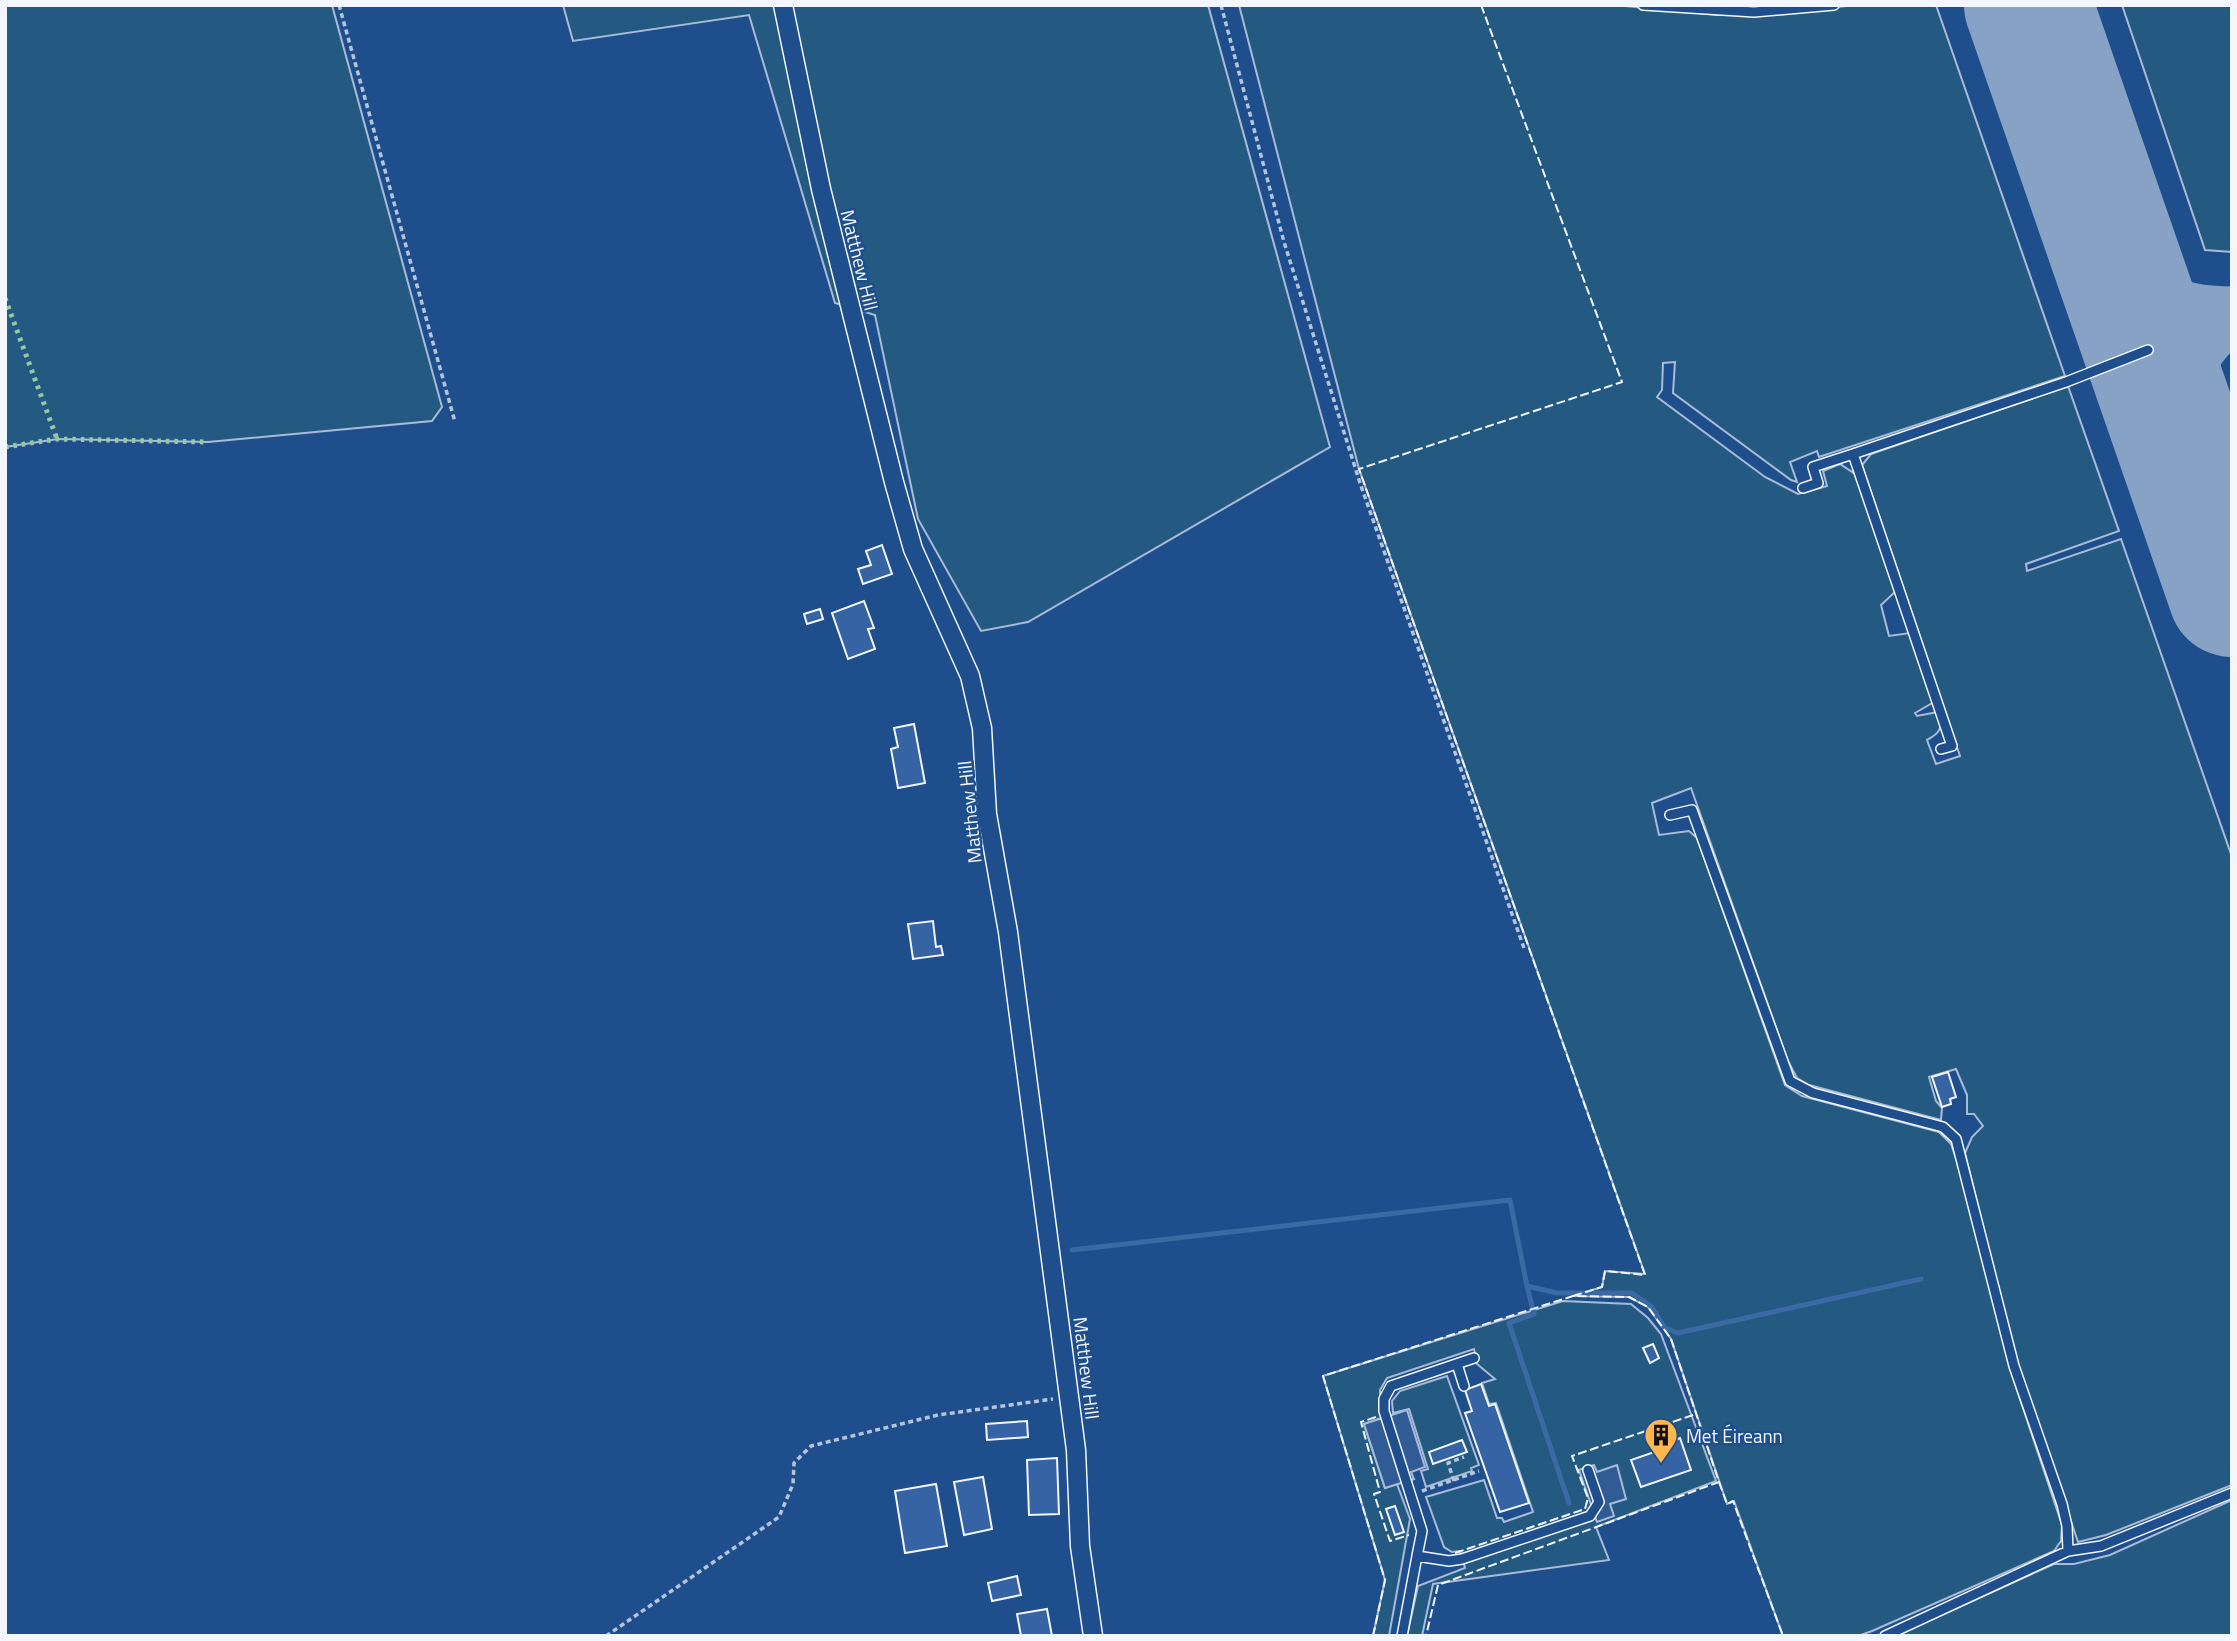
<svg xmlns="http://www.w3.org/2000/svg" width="2237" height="1641" font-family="'Titillium Web',sans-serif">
<rect width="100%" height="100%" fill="#1f4e8c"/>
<path fill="#245a82" stroke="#a8bbd7" stroke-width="2" d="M5 5H332L442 407 432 421 208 442 58 439 5 447Z
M563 5H1208L1330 447 1028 622 981 631 918 519 875 315 835 303 749 15 573 41Z
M1239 5H1615L1718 15H1755L1857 5H1936L2065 376 1819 457 1817 451 1790 462 1797 482 1791 480 1673 393 1675 362 1663 363 1662 390 1657 397 1765 477 1798 494 1827 486 1823 471 1840 464 1855 474 1896 591 1881 605 1889 636 1910 633 1934 702 1915 713 1917 716 1938 712C1942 728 1942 732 1927 740L1936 764 1960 756 1862 465 1871 454 2068 386 2119 531 2026 564 2027 571 2121 539 2232 857V1485L2106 1535 2078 1542 2015 1357 1965 1153 1972 1137 1983 1126 1974 1114H1967V1095L1956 1069 1929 1077 1936 1101 1942 1108 1941 1120 1809 1085 1797 1078 1788 1061 1691 788 1652 803 1659 835 1689 831 1697 838 1785 1085 1802 1096 1939 1132 1951 1144 1965 1184 2014 1381 2062 1525 2061 1541 2054 1551 1872 1631 1858 1636H1783L1734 1501 1727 1504 1671 1339 1648 1307 1629 1297 1573 1296 1602 1287 1605 1271 1645 1274 1359 469Z
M2122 5H2232V252L2205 250Z
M1563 1301 1631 1304 1648 1318 1661 1334 1716 1481 1596 1527 1609 1560 1433 1584 1422 1636H1407L1418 1586 1465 1568 1460 1551 1452 1552 1444 1547 1426 1497 1484 1480 1497 1518H1502L1504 1522 1533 1512 1496 1403 1489 1404 1482 1383 1495 1379 1477 1364 1474 1349 1387 1378 1380 1390 1381 1418 1364 1424 1385 1488 1397 1484 1410 1519 1389 1636H1373L1385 1580 1323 1376Z
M1447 1376 1479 1465 1471 1468 1472 1471 1426 1487 1421 1471 1428 1469 1409 1409 1393 1413 1392 1401 1400 1391Z
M2232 1500V1636H1895L2054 1564H2074L2110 1555Z"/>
<path fill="#305b95" stroke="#a8bbd7" stroke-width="2" d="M1407 1410 1425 1467 1411 1472 1414 1479 1385 1488 1364 1424Z
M1594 1465 1597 1472 1617 1465 1626 1499 1610 1504 1614 1516 1597 1522 1579 1470Z"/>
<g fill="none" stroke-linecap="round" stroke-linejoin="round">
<path stroke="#3b69a3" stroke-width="5" d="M1072 1250 1510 1200 1527 1286
M1569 1503 1509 1323 1534 1314 1527 1286 1557 1293H1632L1651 1306 1665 1328 1678 1333 1921 1279"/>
<path stroke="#88a2c6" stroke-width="51" d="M2119 268C2163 301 2175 311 2232 312
M2180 443C2179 388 2185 352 2232 318"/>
<path stroke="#88a2c6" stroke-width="128" d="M2028 5 2232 593"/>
</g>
<path fill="#3563a3" stroke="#f2f6ff" stroke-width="2" d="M882 545 892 574 863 584 858 569 871 565 866 551Z
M864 601 874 628 868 629 875 649 848 659 832 613Z
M820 609 823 619 807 624 804 614Z
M914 724 925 783 898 788 891 749 898 747 894 728Z
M933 921 936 947 941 946 943 955 913 959 908 924Z
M1948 1072 1956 1097 1950 1099 1951 1104 1942 1107 1932 1077Z
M1653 1344 1659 1358 1650 1363 1643 1348Z
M1481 1384 1489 1406 1495 1404 1529 1503 1500 1512 1465 1413 1472 1411 1465 1390Z
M1027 1421 1028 1437 987 1440 986 1424Z
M1680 1438 1691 1470 1641 1487 1631 1460 1669 1447 1667 1443Z
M1462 1440 1467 1452 1433 1464 1429 1452Z
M1057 1458 1059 1514 1029 1515 1027 1460Z
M983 1477 992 1529 964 1535 954 1482Z
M936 1484 947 1546 905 1553 895 1491Z
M1395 1506 1404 1532 1395 1535 1386 1509Z
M1017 1576 1021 1595 992 1601 988 1583Z
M1047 1609 1052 1636H1021L1017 1614Z"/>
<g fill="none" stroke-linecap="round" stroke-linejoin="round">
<defs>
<path id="service" d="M1643 5 1754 12 1834 5
M1853 454 2066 382 2148 350
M1803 488 1818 483 1813 467 1853 454 1952 746 1941 749
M1670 815 1692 810 1790 1081 1813 1093 1943 1127 1956 1139 2014 1366 2062 1504 2067 1526 2068 1551
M1474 1358 1391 1386 1384 1399V1411L1422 1531 1417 1556 1449 1561 1462 1559 1590 1516 1599 1502 1588 1470
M1457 1364 1464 1386
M1402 1636 1417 1556
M1885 1636 2068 1551 2101 1546 2232 1493"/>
<path id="minor" d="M783 5 821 189 894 482 913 549 970 676 982 728 987 814 1008 932 1076 1450 1080 1546 1093 1636"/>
</defs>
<use href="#service" stroke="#f2f6ff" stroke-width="12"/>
<use href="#minor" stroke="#f2f6ff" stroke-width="21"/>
<path stroke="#b3c4dc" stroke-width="3.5" stroke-dasharray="5 3.5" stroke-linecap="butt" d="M339 5 455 422
M1221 5 1284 242 1360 483 1525 951
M1454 1481 1448 1463 1464 1457
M1422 1491 1479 1471
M606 1636 779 1517 793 1484 794 1463 811 1446 938 1415 1053 1399"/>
<use href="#service" stroke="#1f4e8c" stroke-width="9"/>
<use href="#minor" stroke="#1f4e8c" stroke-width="18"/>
<path stroke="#97c8a6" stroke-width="5" stroke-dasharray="3.5 5" stroke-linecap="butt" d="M5 298 57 439
M5 447 57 439 208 442"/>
<path stroke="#f2f6ff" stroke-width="2" stroke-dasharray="9 3.5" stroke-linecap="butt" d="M1481 5 1622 382 1359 469 1645 1275 1605 1271 1602 1287 1573 1296
M1376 1417 1361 1422 1380 1492 1374 1494 1390 1541 1409 1535
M1719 1482 1727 1504 1733 1501 1783 1636
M1455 1553 1585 1509 1588 1498 1572 1456 1696 1414
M1373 1636 1385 1580 1323 1376 1573 1296 1629 1297 1648 1307 1671 1339 1719 1482 1438 1585 1426 1636"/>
</g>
<defs>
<symbol id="building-pin" viewBox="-11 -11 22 30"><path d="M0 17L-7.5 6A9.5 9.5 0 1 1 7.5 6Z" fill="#ffb74d" stroke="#1f4e8c"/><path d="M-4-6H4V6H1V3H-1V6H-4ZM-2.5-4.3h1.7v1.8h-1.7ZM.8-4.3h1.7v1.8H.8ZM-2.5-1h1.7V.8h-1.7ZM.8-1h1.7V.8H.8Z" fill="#111"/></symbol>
</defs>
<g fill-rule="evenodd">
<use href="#building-pin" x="1642" y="1416" width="38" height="52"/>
</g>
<g text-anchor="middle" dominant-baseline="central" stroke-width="5" stroke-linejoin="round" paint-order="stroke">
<g font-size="19" fill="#f2f6ff" stroke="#1f4e8c">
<text transform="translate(860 260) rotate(76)">Matthew Hill</text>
<text transform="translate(969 812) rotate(-96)">Matthew Hill</text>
<text transform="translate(1087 1368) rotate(83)">Matthew Hill</text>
</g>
<g font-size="19" fill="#f2f6ff" stroke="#1f4e8c" text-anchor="start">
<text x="1686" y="1435">Met Éireann</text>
</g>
</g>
<rect width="2237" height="1641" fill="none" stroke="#f2f6ff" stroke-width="14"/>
</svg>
